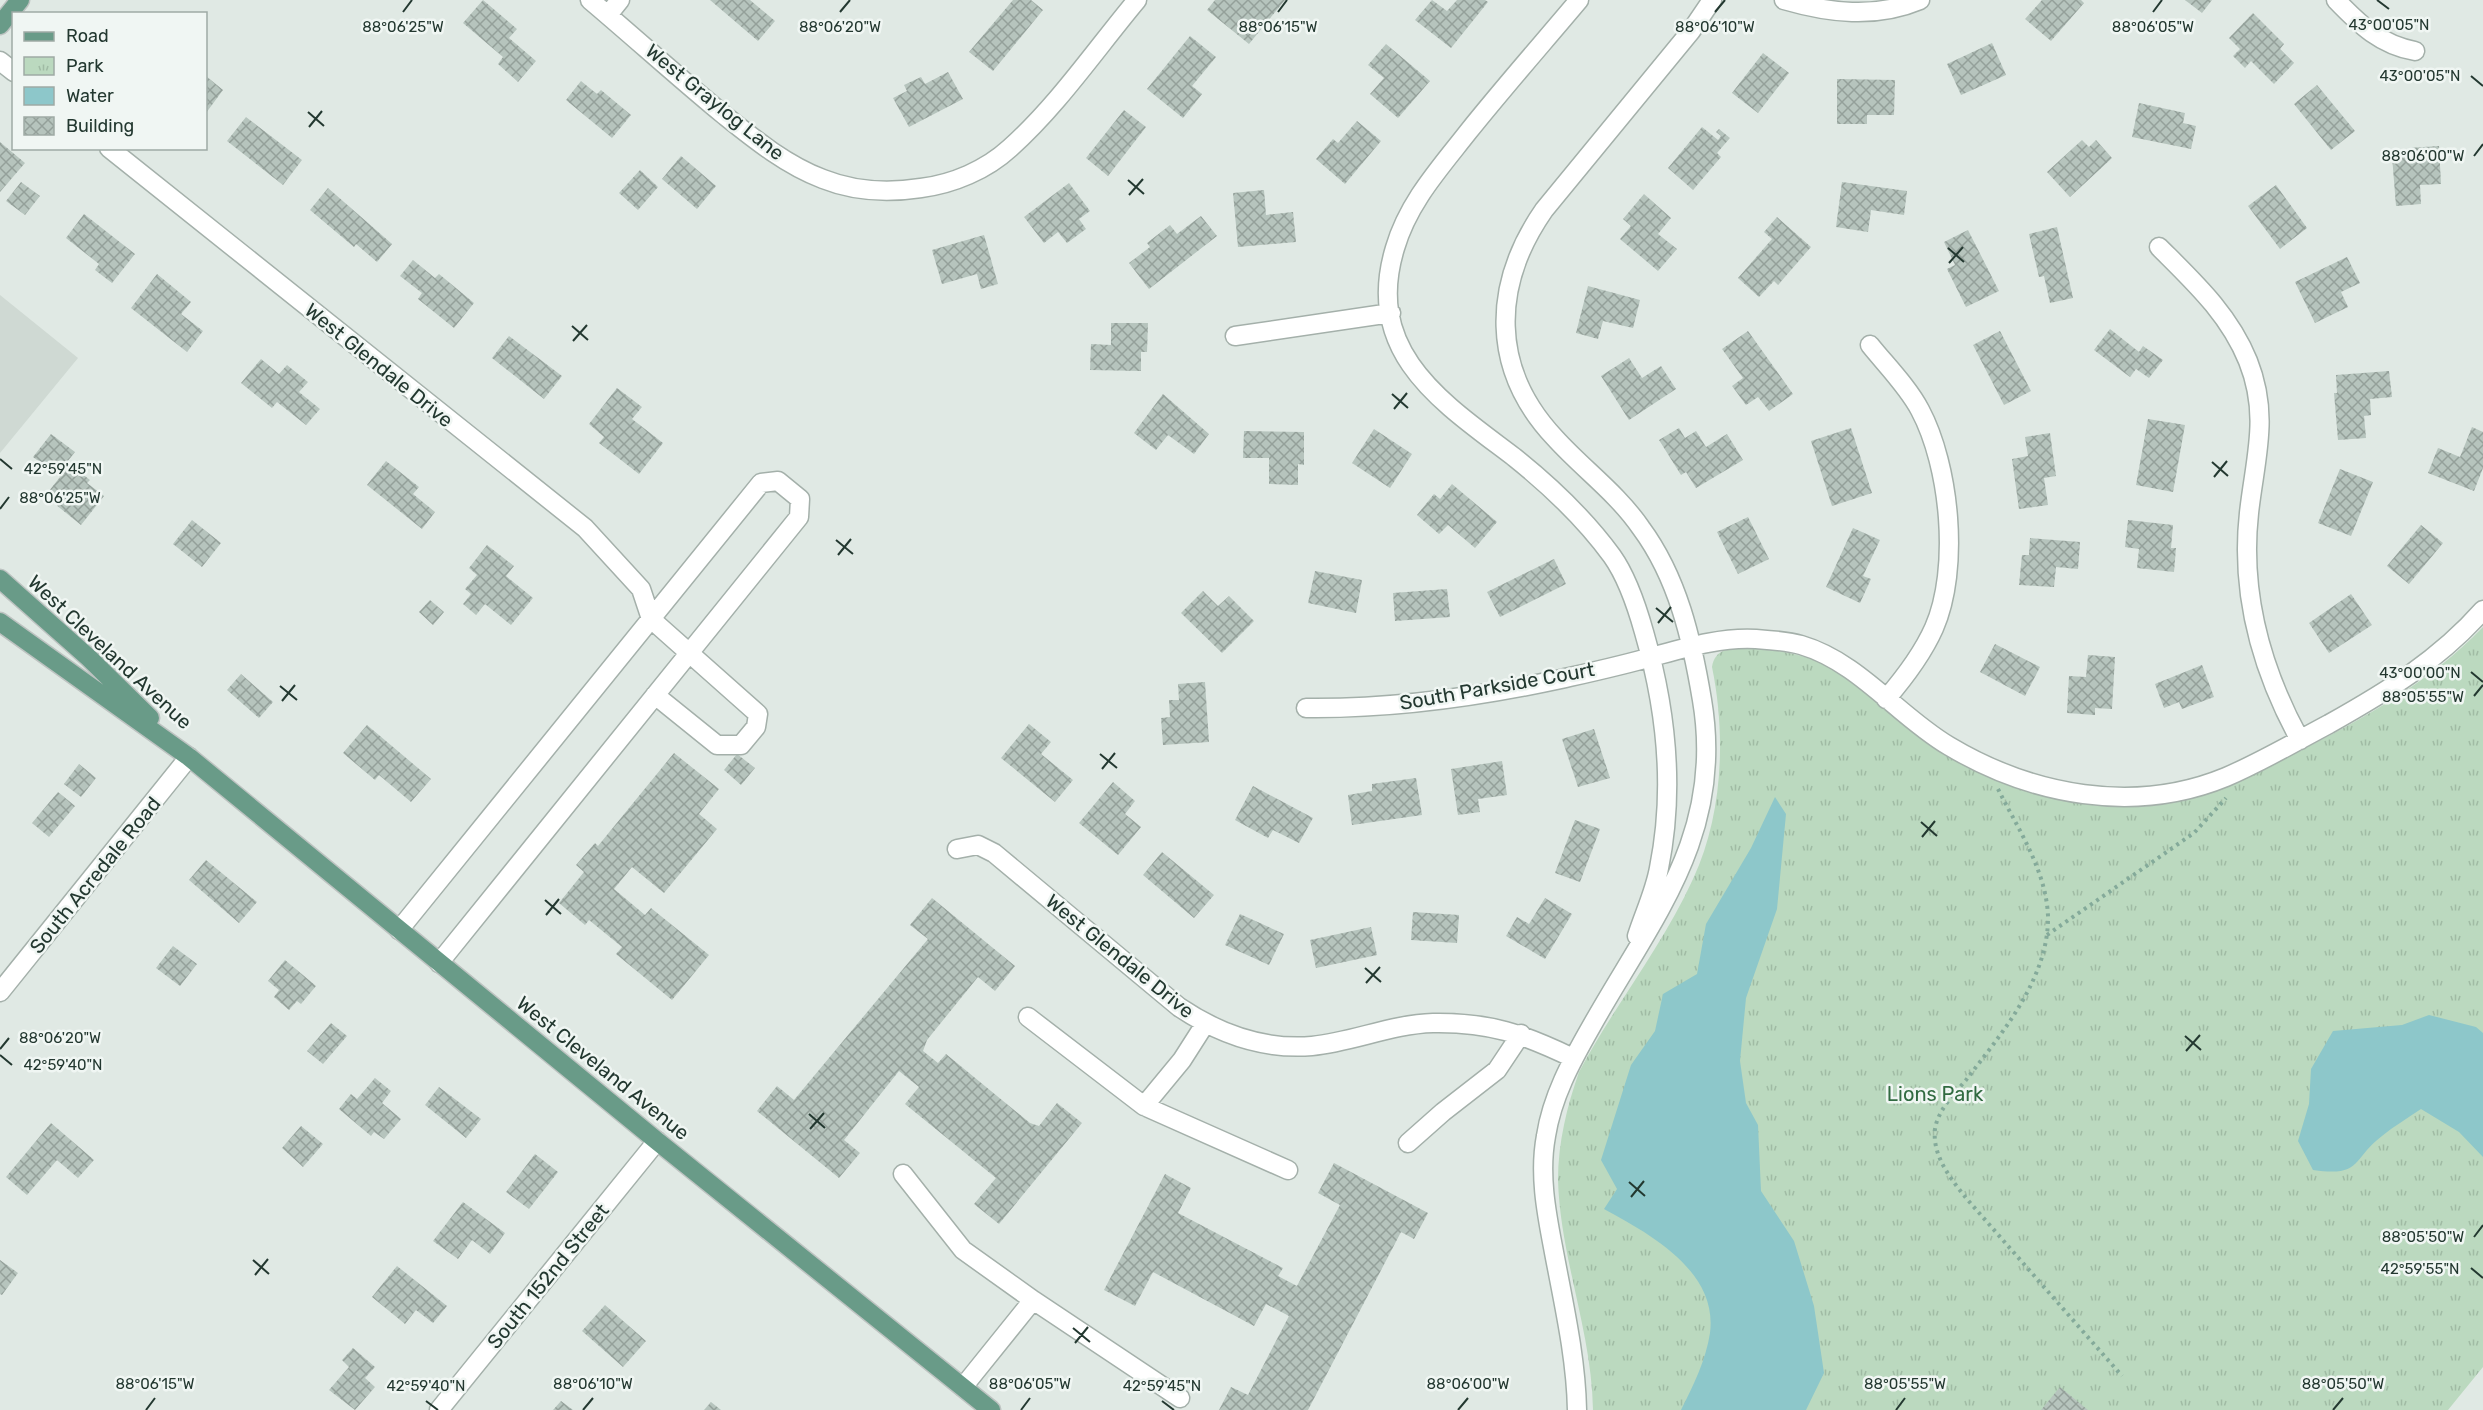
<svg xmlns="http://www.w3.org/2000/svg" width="2483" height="1410" font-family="Rubik,sans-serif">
<defs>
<pattern id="park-tufts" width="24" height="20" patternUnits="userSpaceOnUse" patternTransform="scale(1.5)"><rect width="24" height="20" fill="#bbd9bf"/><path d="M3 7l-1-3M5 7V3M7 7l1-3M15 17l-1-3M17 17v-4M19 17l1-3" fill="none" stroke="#a0bba4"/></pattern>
<pattern id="building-cross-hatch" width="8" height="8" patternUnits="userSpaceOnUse" patternTransform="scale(1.5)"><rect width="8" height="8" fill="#b6c4bd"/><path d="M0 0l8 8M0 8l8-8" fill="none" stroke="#94a09a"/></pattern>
</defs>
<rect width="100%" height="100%" fill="#e0e9e4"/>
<path fill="#cfd9d3" d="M0 295 78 358 0 453Z"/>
<path fill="url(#park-tufts)" d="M2483 627V1367L2448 1410H1593C1592 1332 1560 1257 1558 1180 1558 1143 1567 1106 1579 1072 1614 1006 1662 947 1693 879 1723 815 1726 735 1712 667 1715 649 1729 648 1746 648 1770 649 1794 652 1817 661 1866 679 1902 732 1948 757 1972 771 2000 783 2027 791 2071 805 2119 811 2166 804 2212 796 2254 774 2296 753 2364 718 2429 683 2483 627Z"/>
<path fill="#8dc7ca" d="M1775 797 1786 814 1777 909 1746 998 1740 1061 1746 1103 1758 1125 1761 1191 1794 1241 1814 1306 1824 1373 1806 1410H1681C1693 1386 1706 1360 1710 1333 1718 1271 1650 1234 1604 1209L1617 1189 1601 1160 1631 1065 1655 1031 1663 994 1697 974 1706 924 1751 848Z
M2429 1015 2476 1027 2483 1033V1157L2459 1132 2421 1109C2408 1118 2394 1126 2382 1136 2351 1160 2362 1177 2313 1170L2298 1141 2309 1104 2311 1069 2333 1031 2402 1025Z"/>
<path fill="url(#building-cross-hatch)" d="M483 0 517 29 509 38 536 61 518 82 498 64 503 57 463 23Z
M710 0H750L775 21 758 41Z
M1013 0H1031L1043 10 993 71 969 52Z
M1215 0H1285L1249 44 1207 10Z
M1432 0 1447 11 1457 0H1485L1488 2 1451 48 1415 20Z
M2042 0H2081L2084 3 2051 41 2025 19Z
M2185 0H2212L2202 13Z
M2253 13 2284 44 2280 49 2294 63 2274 84 2251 61 2245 68 2233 56 2240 49 2229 38Z
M1190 36 1216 57 1192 86 1202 94 1183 118 1147 89Z
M1992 43 2006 75 1961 95 1947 64Z
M1386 44 1430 81 1398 118 1370 94 1384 78 1368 65Z
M1763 53 1789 73 1758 113 1732 93Z
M948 72 963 99 909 127 893 98 907 91 904 85 921 77 925 84Z
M206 76 223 90 206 113Z
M1837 79 1895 80 1894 115H1867V124H1837Z
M581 81 597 94 601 90 631 115 612 138 566 100Z
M2317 85 2355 131 2331 150 2294 104Z
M2139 103 2185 113 2183 123 2196 126 2191 149 2132 137Z
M1124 110 1146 127 1108 176 1086 158Z
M246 117 302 160 283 185 227 141Z
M1357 121 1381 141 1345 184 1316 159 1333 139 1338 143Z
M1702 127 1718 140 1721 136 1716 132 1719 129 1730 138 1717 153 1721 157 1693 190 1668 168Z
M2082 140 2089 147 2096 140 2112 158 2070 197 2047 172Z
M0 142 25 163 0 192Z
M2439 146 2441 184 2420 185 2421 204 2396 206 2392 156 2408 155V148Z
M681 156 716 186 697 209 662 179Z
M640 170 658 187 638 210 619 193Z
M21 182 40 196 25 215 6 201Z
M1842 182 1907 191 1904 215 1871 210 1868 232 1836 227Z
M1069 183 1090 211 1079 219 1086 229 1067 243 1058 232 1044 243 1024 217Z
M2276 185 2307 228 2280 249 2248 206Z
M328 188 392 244 377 262 356 244 354 247 310 210Z
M1264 190 1266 215 1293 212 1296 242 1238 247 1233 193Z
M1644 194 1671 218 1658 234 1677 249 1658 271 1620 239 1631 226 1623 219Z
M84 214 135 254 112 283 95 270 99 264 66 238Z
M1201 216 1217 236 1149 289 1129 263 1150 247 1147 243 1170 225 1177 234Z
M1777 217 1811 247 1778 285 1774 281 1759 297 1738 278 1772 239 1764 232Z
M2057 227 2073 298 2050 303 2044 276 2039 277 2029 234Z
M1968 230 1999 291 1966 307 1947 269 1955 265 1944 242Z
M984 235 998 284 981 289 977 274 942 284 932 250Z
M2347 257 2360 283 2341 292 2348 307 2315 323 2295 282Z
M413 260 435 278 439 274 474 303 454 328 418 299 422 293 400 276Z
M157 274 191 302 181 314 203 331 187 352 131 308Z
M1588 286 1640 300 1633 328 1603 321 1598 339 1576 333Z
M1111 323H1148L1147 352H1141V371L1090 370 1091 344 1111 345Z
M2110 329 2139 352 2143 346 2163 360 2149 378 2136 369 2130 377 2094 350Z
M1748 331 1793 394 1769 411 1758 397 1746 405 1732 386 1743 378 1722 349Z
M2000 331 2031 391 2004 405 1973 345Z
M509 336 562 376 544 399 492 358Z
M1629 358 1642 378 1661 366 1676 389 1629 420 1601 376Z
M261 359 279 374 287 365 308 382 299 392 320 409 306 425 277 402 272 408 241 383Z
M2389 371 2392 397 2370 399 2371 415 2364 416 2366 438 2338 440 2334 393H2337L2336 375Z
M617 388 642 407 632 419 663 443 639 474 599 443 604 437 589 424Z
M1163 394 1209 434 1194 454 1168 435 1156 450 1134 433Z
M2148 419 2185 425 2173 492 2136 485Z
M2472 427 2483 432V468L2474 491 2428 473 2438 448 2460 457Z
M1679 428 1685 438 1696 431 1706 447 1727 434 1743 460 1696 488 1686 472 1681 475 1659 440Z
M1851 428 1872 493 1832 506 1811 441Z
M1374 429 1412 454 1390 488 1352 463Z
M1244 431 1304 432V465L1298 464V485L1269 484V458H1243Z
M2050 433 2056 476 2044 478 2048 505 2019 509 2012 459 2028 456 2025 437Z
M51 434 75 452 67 462 90 480 87 483 104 496 81 525 45 496 60 477 33 457Z
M386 461 419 487 413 494 435 512 422 529 367 485Z
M2340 469 2373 482 2351 536 2318 523Z
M1452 484 1497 522 1475 548 1448 525 1439 534 1417 515 1434 494 1440 499Z
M1748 517 1769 559 1738 574 1717 532Z
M192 520 221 543 202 567 173 544Z
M2128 520 2173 525 2171 548H2176L2174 572 2137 568 2139 549 2125 547Z
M2421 525 2443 543 2409 584 2387 566Z
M1853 528 1880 540 1863 576 1871 579 1860 603 1826 587Z
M2030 538 2080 542 2078 569 2056 567 2054 587 2019 585 2022 555H2029Z
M487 545 514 566 506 576 533 598 511 625 485 604 476 615 463 604 471 594 465 589 477 575 469 568Z
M1554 559 1566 584 1500 617 1487 592Z
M1315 571 1362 580 1356 613 1308 603Z
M1447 589 1450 617 1395 621 1393 593Z
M1203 591 1218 606 1229 596 1254 621 1222 653 1181 613Z
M2351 594 2372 625 2329 653 2309 623Z
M430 600 444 612 433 625 419 612Z
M1995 644 2040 667 2025 696 1980 672Z
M2088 655 2115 657 2112 709 2095 708V715L2067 713 2069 676 2086 677Z
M2202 665 2214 697 2182 709 2179 702 2164 708 2155 684Z
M241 674 273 702 259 718 227 690Z
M1205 682 1209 742 1163 745 1161 718 1170 717 1169 700H1179L1178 684Z
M1029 724 1051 742 1041 754 1073 780 1055 802 1001 758Z
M367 725 431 779 411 802 379 775 375 780 343 753Z
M1594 729 1610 778 1578 787 1562 739Z
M674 753 719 789 699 814 717 829 664 893 632 867 614 889 645 915 651 908 709 955 672 1000 616 954 622 947 589 920 585 925 559 903 584 872 576 865 595 843 598 846Z
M737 754 755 768 741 785 724 770Z
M1502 761 1507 795 1478 799 1480 812 1458 815 1451 769Z
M79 764 96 778 81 797 64 784Z
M1416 778 1422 815 1352 825 1348 795 1372 791V784Z
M1113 782 1135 801 1125 814 1141 827 1118 855 1079 823Z
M1253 786 1313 818 1299 843 1273 830 1268 838 1235 820Z
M58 792 75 806 49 837 32 823Z
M1575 820 1600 829 1580 882 1555 873Z
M1162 852 1214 895 1194 918 1143 875Z
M206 860 257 902 239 923 189 880Z
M932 898 1015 966 995 991 978 977 927 1040 923 1051 938 1063 946 1054 1030 1123 1039 1126 1057 1103 1082 1123 999 1224 974 1204 996 1178 905 1104 919 1087 899 1071 844 1140 860 1153 839 1178 757 1111 777 1086 794 1100 928 939 910 925Z
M1545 898 1572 914 1545 959 1506 936 1517 917 1529 924Z
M1413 912 1459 915 1457 943 1411 940Z
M1240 914 1284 934 1269 965 1225 945Z
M1371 927 1377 955 1316 968 1310 940Z
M173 946 197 964 180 986 156 968Z
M285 960 316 986 301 1004 297 1001 289 1010 274 997 279 990 268 981Z
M331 1023 347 1036 323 1064 307 1051Z
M375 1078 391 1091 382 1103 401 1119 384 1139 374 1132 371 1136 339 1109 351 1094 357 1099Z
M439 1087 481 1119 466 1138 425 1105Z
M51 1123 94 1160 78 1178 57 1160 27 1195 6 1177Z
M301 1126 323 1144 303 1167 282 1148Z
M535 1154 558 1172 529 1209 506 1192Z
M1334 1163 1428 1213 1414 1239 1401 1232 1308 1410H1219L1231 1387 1248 1395 1289 1316 1266 1304 1254 1326 1153 1272 1135 1306 1104 1290 1165 1174 1191 1188 1178 1213 1283 1268 1278 1276 1297 1286 1340 1205 1318 1193Z
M463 1202 505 1233 490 1254 472 1240 458 1259 433 1241Z
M0 1260 18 1273 2 1295 0 1294Z
M397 1266 447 1306 433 1323 416 1310 405 1324 372 1297Z
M605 1305 646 1341 623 1367 582 1331Z
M353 1348 375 1367 365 1378 375 1387 355 1410 329 1390 349 1367 342 1360Z
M2060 1387 2088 1410H2041Z
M561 1401 573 1410H553Z
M711 1402 721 1410H704Z"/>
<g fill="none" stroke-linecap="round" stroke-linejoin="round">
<defs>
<path id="minor" d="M590 0C635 38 679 78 724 115 754 139 786 165 823 179 853 191 888 193 921 188 953 184 986 170 1010 148 1058 105 1096 49 1137 0
M1579 0C1542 44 1504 87 1468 132 1439 169 1408 203 1395 248 1363 353 1443 403 1514 457 1549 485 1585 519 1612 556 1627 577 1637 607 1644 632 1666 708 1675 789 1659 868 1655 891 1644 914 1637 936
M1784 0C1829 13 1875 19 1920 0
M2336 0C2360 25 2381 45 2415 51
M608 15 620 0
M0 61 14 72
M109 148 585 528 641 589 651 619 758 714 756 727 741 745H717L655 695
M2159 247C2194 282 2229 314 2248 361 2270 416 2255 458 2249 513 2240 594 2261 669 2300 740
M1235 336 1391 313
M1870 345C1886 365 1908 387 1920 410 1950 466 1960 569 1934 628 1922 655 1905 677 1886 699
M1306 708C1391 709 1478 697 1561 679 1592 672 1624 665 1655 656 1688 647 1722 637 1756 639 1770 640 1787 641 1801 645 1859 662 1898 716 1949 746 2031 795 2134 815 2226 777 2261 762 2295 742 2329 724 2386 692 2439 660 2483 610
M957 849 978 845 994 853 1179 1007C1219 1034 1263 1050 1312 1046 1353 1042 1392 1024 1433 1023 1490 1022 1523 1034 1573 1058
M399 930 761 483 778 481 800 499 799 517 439 963
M0 992 189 757
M1028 1017 1144 1106
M1205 1024 1182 1060 1144 1106 1288 1170
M1408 1143 1443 1112 1497 1070 1521 1034
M903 1174 963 1250 1033 1300 963 1387
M1033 1300 1180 1398
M439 1410 657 1141
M1577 1410C1576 1356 1563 1301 1553 1247 1546 1211 1539 1173 1546 1136 1552 1097 1571 1062 1591 1027 1652 918 1725 835 1702 700 1692 640 1678 578 1641 528 1617 493 1583 469 1555 438 1490 369 1492 285 1544 210L1691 31 1712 0"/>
<path id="major" d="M0 25 20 0
M0 579 89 658 150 718
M0 622 189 757 657 1141 991 1410"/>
</defs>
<use href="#minor" stroke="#a4b0aa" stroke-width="21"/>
<use href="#major" stroke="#bdc3c1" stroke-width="21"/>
<path stroke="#84aa9a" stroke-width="4" stroke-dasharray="3 4.5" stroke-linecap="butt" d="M1998 789C2018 829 2046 870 2048 916 2049 978 2002 1033 1966 1080 1954 1094 1938 1110 1935 1129 1932 1156 1951 1179 1966 1198L2122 1376
M2047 935 2194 833 2226 798"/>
<use href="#minor" stroke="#fff" stroke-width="18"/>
<use href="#major" stroke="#699b88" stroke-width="18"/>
</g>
<path fill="none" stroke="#233830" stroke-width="2" d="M2377 0 2389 9M403 12 412 0M840 12 850 0M1278 12 1287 0M1715 12 1725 0M2153 12 2162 0M2471 76 2483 86M308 112 324 126M309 127 322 111M2474 156 2483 144M1128 180 1144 194M1129 195 1143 179M1948 248 1964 262M1949 263 1963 247M572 326 588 340M573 341 587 325M1392 394 1408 408M1394 409 1407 393M0 459 12 469M2212 462 2228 476M2214 477 2227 461M0 509 9 497M836 540 853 554M838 555 851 539M1656 608 1673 622M1658 623 1671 607M2471 672 2483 682M280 686 297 700M2474 696 2483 685M282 701 295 685M1100 754 1117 768M1102 769 1115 753M1921 822 1937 836M1922 837 1935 821M545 900 561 914M546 915 559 899M1365 968 1381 982M1366 983 1380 967M2185 1036 2201 1050M0 1049 9 1038M2186 1051 2200 1035M0 1055 12 1065M809 1114 825 1128M810 1129 824 1113M1629 1182 1645 1196M1631 1197 1644 1181M2474 1237 2483 1225M253 1260 269 1274M2471 1268 2483 1278M255 1275 268 1259M1073 1328 1090 1342M1075 1343 1088 1327M426 1401 438 1410M1162 1401 1174 1410M146 1410 155 1398M583 1410 593 1398M1021 1410 1030 1398M1458 1410 1468 1398M1896 1410 1905 1398M2333 1410 2343 1398"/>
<g text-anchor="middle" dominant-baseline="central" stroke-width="5" stroke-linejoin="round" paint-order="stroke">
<g font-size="20" fill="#233830" stroke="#f0f6f3">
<text transform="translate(715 102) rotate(39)">West Graylog Lane</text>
<text transform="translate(379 365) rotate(39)">West Glendale Drive</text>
<text transform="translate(110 652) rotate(43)">West Cleveland Avenue</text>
<text transform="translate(1497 686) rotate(-10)">South Parkside Court</text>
<text transform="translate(95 875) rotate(-51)">South Acredale Road</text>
<text transform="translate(1120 956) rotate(39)">West Glendale Drive</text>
<text transform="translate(603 1068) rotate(39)">West Cleveland Avenue</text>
<text transform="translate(548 1276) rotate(-51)">South 152nd Street</text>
</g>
<g font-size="20" fill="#316b41" stroke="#f0f6f3">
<text x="1935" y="1094">Lions Park</text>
</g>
</g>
<g font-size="15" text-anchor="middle" fill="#233830" stroke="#f0f6f3" stroke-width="5" stroke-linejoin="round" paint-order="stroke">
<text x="2389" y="30">43°00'05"N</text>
<text x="403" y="32">88°06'25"W</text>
<text x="840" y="32">88°06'20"W</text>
<text x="1278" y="32">88°06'15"W</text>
<text x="1715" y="32">88°06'10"W</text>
<text x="2153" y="32">88°06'05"W</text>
<text x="2420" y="81">43°00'05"N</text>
<text x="2423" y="161">88°06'00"W</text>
<text x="63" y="474">42°59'45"N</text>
<text x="60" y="503">88°06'25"W</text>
<text x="2420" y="678">43°00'00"N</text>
<text x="2423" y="702">88°05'55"W</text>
<text x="60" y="1043">88°06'20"W</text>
<text x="63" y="1070">42°59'40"N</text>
<text x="2423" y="1242">88°05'50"W</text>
<text x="2420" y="1274">42°59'55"N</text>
<text x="155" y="1389">88°06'15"W</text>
<text x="593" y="1389">88°06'10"W</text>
<text x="1030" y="1389">88°06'05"W</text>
<text x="1468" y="1389">88°06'00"W</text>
<text x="1905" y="1389">88°05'55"W</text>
<text x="2343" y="1389">88°05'50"W</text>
<text x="426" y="1391">42°59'40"N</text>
<text x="1162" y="1391">42°59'45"N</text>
</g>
<rect x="12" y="12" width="195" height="138" fill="#f0f6f3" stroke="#9eaaa5" stroke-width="1.5"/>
<rect x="24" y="32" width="30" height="9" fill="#699b88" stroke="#9eaaa5" stroke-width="1.5"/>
<text x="66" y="42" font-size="18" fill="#233830">Road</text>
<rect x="24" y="57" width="30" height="18" fill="url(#park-tufts)" stroke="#9eaaa5" stroke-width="1.5"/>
<text x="66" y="72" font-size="18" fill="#233830">Park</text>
<rect x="24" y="87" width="30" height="18" fill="#8dc7ca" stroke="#9eaaa5" stroke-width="1.5"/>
<text x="66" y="102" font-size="18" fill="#233830">Water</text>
<rect x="24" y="117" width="30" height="18" fill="url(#building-cross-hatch)" stroke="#9eaaa5" stroke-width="1.5"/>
<text x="66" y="132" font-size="18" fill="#233830">Building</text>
</svg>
